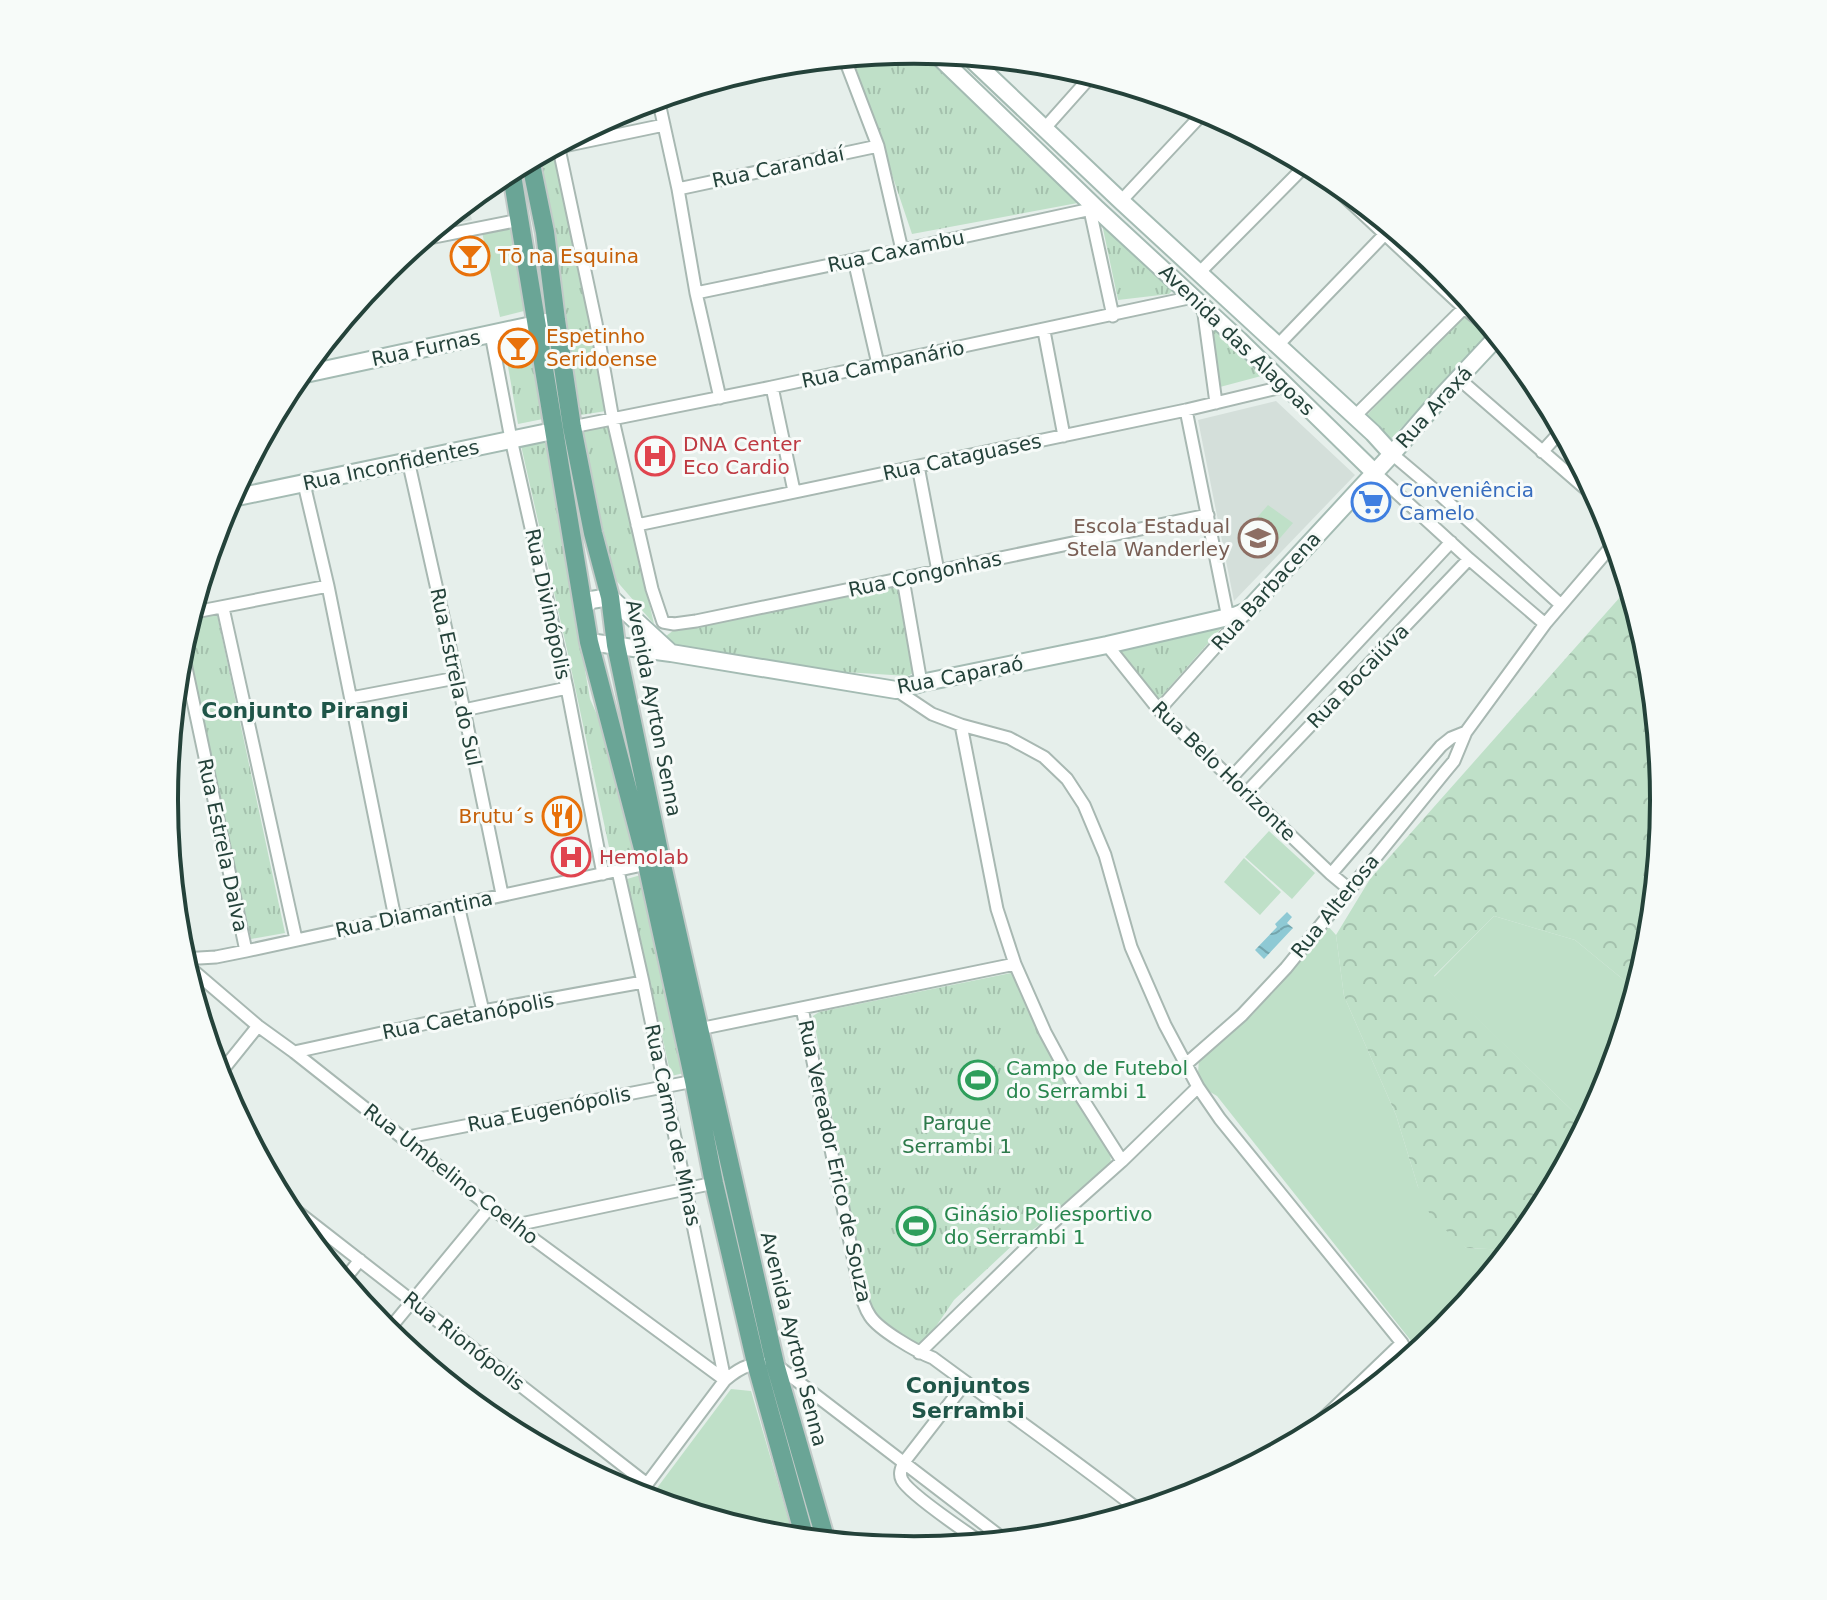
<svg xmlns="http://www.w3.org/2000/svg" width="1827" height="1600" font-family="'DejaVu Sans',sans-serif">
<defs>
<pattern id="forest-crowns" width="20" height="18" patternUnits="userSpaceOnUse" patternTransform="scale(2)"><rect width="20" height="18" fill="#bfe0c8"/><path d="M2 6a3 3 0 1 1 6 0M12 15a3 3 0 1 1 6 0" fill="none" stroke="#a4c1ad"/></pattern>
<pattern id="park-tufts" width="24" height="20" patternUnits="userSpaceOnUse" patternTransform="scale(2)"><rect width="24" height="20" fill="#bfe0c8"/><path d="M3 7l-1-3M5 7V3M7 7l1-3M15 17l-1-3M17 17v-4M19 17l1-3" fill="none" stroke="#a4c1ad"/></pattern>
<pattern id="water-waves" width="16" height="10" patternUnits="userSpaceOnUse" patternTransform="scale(2)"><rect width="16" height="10" fill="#8ec9d4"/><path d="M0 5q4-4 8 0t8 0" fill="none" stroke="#74a5ad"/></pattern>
</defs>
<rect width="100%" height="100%" fill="#e6efeb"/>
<path fill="#d4dfda" d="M467 201 472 220 433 229V228Z
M1276 401 1355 475 1234 601 1198 420Z"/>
<path fill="#bfe0c8" d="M512 222 527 304 524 311 500 317 482 232Z
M1268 505 1293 523 1262 559 1240 537Z
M1269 831 1315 873 1292 899 1245 857Z
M1244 858 1281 892 1260 915 1224 882Z
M1494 916 1575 940 1636 990 1606 1087 1586 1124 1434 977Z
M1327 925 1336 935 1344 996 1396 1115 1418 1187 1466 1248 1510 1250 1482 1284 1412 1342 1217 1096 1200 1086 1198 1074 1199 1058 1224 1036 1253 1014 1296 966Z
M731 1389 751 1391 794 1538 767 1535 648 1500Z"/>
<path fill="url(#forest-crowns)" d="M1629 587 1649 654 1663 800 1649 947 1636 990 1575 940 1494 916 1434 976 1586 1124 1537 1217 1510 1250 1466 1248 1431 1217 1418 1187 1396 1115 1344 996 1336 935 1370 879Z"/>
<path fill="url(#park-tufts)" d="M914 50 932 52 1083 202 912 234 852 56Z
M553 146 594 325 607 407 606 411 581 415 576 412 534 156Z
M1102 224 1174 289 1169 294 1118 300Z
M1465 313 1490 332 1391 439 1366 416Z
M1208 321 1265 375 1220 387Z
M529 328 543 419 518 424 502 332Z
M609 426 654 624 614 578 581 430Z
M552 435 566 559 590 699 602 726 637 854 612 861 568 654 520 441Z
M887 587H895L900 594 918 670 908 676 812 670 671 646 666 636 674 630 753 612Z
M217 614 285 933 251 939 183 636 189 618Z
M1226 623 1158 700 1110 649Z
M644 874 689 1072 671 1076 627 879Z
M1011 973 1017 979 1047 1048 1069 1089 1110 1153 1111 1162 1109 1167 1057 1216 1045 1221 1017 1241 954 1300 926 1341 917 1344 882 1320 874 1312 866 1294 813 1016 819 1012Z"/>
<path fill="url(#water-waves)" d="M1287 912 1292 917 1287 923 1293 928 1264 959 1255 950 1277 927 1275 924Z"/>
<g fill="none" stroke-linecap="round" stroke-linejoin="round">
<defs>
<path id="street" d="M844 57 878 146 902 250
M658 98 678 189 696 293 720 398
M1044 129 1093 74
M558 144 596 323 613 420 652 589 663 622 674 624 696 621 1208 515
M559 147 664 125
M1314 168 1464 308 1494 332
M678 189 878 146
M1121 201 1206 110
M1090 210 1113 316
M419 240 520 220
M854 260 878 364
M1199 273 1307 164
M696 293 902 250 1096 208
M1203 307 1216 403
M1044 331 1064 436
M491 334 511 439 567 688 603 874
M1277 346 1385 234
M1458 378 1601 502
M772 387 794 491
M1186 410 1228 618
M1354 417 1464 308
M572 427 772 387 1193 297
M1542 452 1562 430
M1392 454 1437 492 1561 605
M408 460 464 710 502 894
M918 466 938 571
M1374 472 1469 559 1545 624
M304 484 328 586 395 918
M637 525 1186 410 1286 386
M903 579 921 683
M223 608 296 939
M190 613 328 586
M181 644 246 951
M1107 645 1159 710 1331 874 1349 889
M896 690 932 714 961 725 1009 738 1044 757 1067 779 1084 805 1105 855 1131 947 1165 1025 1198 1087 1220 1119 1402 1343 1410 1358
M351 698 456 678
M464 710 567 688
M1159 710 1244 615
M961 725 997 909 1015 964 1045 1032 1073 1084 1122 1161
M1231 778 1451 542
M1246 793 1469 559
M618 871 643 982 725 1380
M1331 874 1441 746 1451 738 1466 732
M458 905 483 1011
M182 959 216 957 246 951 647 864
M182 961 258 1026 294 1052 490 1207 725 1380
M802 1008 859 1286C861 1296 864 1307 870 1316 879 1330 917 1352 933 1358 1002 1409 1072 1458 1140 1511
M699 1029 1015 964
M294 1052 483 1011 643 982
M1185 1065 1242 1015 1286 968 1444 773 1454 761 1466 732 1545 624 1615 542
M217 1077 258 1026
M403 1138 694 1081
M281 1199 647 1484
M516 1225 714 1183
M306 1237 315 1226
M343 1281 360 1260
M386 1333 490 1207
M919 1353 1048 1227 1122 1161 1198 1087
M966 1382 904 1462C901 1469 899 1474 902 1480 909 1494 966 1532 982 1543
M1304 1437 1402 1343
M638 1496 725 1380C743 1365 753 1362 775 1364L1006 1541"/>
<path id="secondary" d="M934 52 1096 208 1239 340 1374 472
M967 55 1121 201 1373 433 1392 454
M296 376 546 322
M228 499 553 431
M583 608 591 600 610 597 671 653
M589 642 671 653 896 690 921 683 1107 645 1237 615 1247 611 1392 454 1443 395 1498 336"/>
<path id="primary" d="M530 159 545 232 556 320 572 427 593 533 610 597 616 645 660 856 775 1364 826 1541
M511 169 589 642 647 864 694 1081 714 1183 756 1363 805 1539"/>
</defs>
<use href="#street" stroke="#a8b8b2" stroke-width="15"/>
<use href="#secondary" stroke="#a4bbb3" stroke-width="20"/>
<use href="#primary" stroke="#c2cac8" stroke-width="22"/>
<use href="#street" stroke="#fff" stroke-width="11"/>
<use href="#secondary" stroke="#fff" stroke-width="16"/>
<use href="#primary" stroke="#6aa596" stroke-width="18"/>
</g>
<defs>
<symbol id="bar-ring" viewBox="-11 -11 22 22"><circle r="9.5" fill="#f7fbf9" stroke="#e8710a" stroke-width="1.5"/><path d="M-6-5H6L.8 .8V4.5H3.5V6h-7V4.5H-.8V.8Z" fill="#e8710a"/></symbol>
<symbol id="hospital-ring" viewBox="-11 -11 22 22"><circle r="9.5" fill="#f7fbf9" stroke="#e0444e" stroke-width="1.5"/><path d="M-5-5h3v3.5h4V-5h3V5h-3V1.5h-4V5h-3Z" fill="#e0444e"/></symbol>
<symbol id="supermarket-ring" viewBox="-11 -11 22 22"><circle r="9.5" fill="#f7fbf9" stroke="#3f7fe0" stroke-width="1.5"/><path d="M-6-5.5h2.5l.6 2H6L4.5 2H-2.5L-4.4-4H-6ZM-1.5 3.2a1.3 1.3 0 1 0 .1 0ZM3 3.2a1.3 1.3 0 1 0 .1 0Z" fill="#3f7fe0"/></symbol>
<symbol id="school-ring" viewBox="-11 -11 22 22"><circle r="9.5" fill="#f7fbf9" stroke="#8d6e63" stroke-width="1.5"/><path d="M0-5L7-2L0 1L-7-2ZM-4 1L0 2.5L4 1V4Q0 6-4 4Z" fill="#8d6e63"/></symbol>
<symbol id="restaurant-ring" viewBox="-11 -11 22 22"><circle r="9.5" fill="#f7fbf9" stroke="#e8710a" stroke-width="1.5"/><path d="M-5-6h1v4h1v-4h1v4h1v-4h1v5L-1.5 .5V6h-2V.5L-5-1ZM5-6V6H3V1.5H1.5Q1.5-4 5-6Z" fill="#e8710a"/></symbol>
<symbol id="stadium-ring" viewBox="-11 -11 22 22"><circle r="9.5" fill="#f7fbf9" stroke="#2e9e5b" stroke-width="1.5"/><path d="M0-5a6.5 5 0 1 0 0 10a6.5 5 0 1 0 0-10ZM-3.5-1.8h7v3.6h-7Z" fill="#2e9e5b"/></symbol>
</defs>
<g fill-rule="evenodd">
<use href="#bar-ring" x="448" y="234" width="44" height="44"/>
<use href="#bar-ring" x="496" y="326" width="44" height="44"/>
<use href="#hospital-ring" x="633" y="434" width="44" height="44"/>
<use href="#supermarket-ring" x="1349" y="480" width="44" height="44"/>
<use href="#school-ring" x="1236" y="516" width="44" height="44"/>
<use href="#restaurant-ring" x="540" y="794" width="44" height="44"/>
<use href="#hospital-ring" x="549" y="835" width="44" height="44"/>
<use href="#stadium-ring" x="956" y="1058" width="44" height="44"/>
<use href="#stadium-ring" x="894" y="1204" width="44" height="44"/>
</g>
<g text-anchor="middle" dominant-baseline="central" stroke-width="6" stroke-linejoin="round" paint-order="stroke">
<g font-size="20" fill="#24423a" stroke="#f7fbf9">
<text transform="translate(778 167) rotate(-12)">Rua Carandaí</text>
<text transform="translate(896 251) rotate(-12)">Rua Caxambu</text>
<text transform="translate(1237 340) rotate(44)">Avenida das Alagoas</text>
<text transform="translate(426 348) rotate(-12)">Rua Furnas</text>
<text transform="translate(883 364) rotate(-12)">Rua Campanário</text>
<text transform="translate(1434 407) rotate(-48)">Rua Araxá</text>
<text transform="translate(962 457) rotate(-12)">Rua Cataguases</text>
<text transform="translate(391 465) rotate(-12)">Rua Inconfidentes</text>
<text transform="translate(925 574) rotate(-12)">Rua Congonhas</text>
<text transform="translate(1266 591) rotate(-48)">Rua Barbacena</text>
<text transform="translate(548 604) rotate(78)">Rua Divinópolis</text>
<text transform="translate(960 675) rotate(-11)">Rua Caparaó</text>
<text transform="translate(1358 676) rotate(-46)">Rua Bocaiúva</text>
<text transform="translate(456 677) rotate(78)">Rua Estrela do Sul</text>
<text transform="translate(654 708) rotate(79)">Avenida Ayrton Senna</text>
<text transform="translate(1224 771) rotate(44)">Rua Belo Horizonte</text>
<text transform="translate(223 845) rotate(78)">Rua Estrela Dalva</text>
<text transform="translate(1335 906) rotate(-51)">Rua Alterosa</text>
<text transform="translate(414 914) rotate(-12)">Rua Diamantina</text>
<text transform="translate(468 1016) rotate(-11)">Rua Caetanópolis</text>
<text transform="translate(549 1109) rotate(-11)">Rua Eugenópolis</text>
<text transform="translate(673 1125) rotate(78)">Rua Carmo de Minas</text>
<text transform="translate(835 1161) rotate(78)">Rua Vereador Erico de Souza</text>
<text transform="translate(451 1174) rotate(38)">Rua Umbelino Coelho</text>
<text transform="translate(794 1339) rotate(76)">Avenida Ayrton Senna</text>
<text transform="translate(464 1341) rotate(38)">Rua Rionópolis</text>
</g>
<g font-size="20" fill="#c56008" stroke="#f7fbf9" text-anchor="start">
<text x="498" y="256">Tō na Esquina</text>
<text x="546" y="336">Espetinho<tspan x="546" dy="23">Seridoense</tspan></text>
<text x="534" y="816" text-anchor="end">Brutu´s</text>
</g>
<g font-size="20" fill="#be3a42" stroke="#f7fbf9" text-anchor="start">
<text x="683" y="444">DNA Center<tspan x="683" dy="23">Eco Cardio</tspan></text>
<text x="599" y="857">Hemolab</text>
</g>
<g font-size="20" fill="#366cbe" stroke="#f7fbf9" text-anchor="start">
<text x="1399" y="490">Conveniência<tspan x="1399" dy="23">Camelo</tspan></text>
</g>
<g font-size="20" fill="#785e54" stroke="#f7fbf9" text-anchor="end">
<text x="1230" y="526">Escola Estadual<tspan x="1230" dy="23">Stela Wanderley</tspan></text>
</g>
<g font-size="20" fill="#27864d" stroke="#f7fbf9" text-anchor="start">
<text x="1006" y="1068">Campo de Futebol<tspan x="1006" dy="23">do Serrambi 1</tspan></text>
<text x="944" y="1214">Ginásio Poliesportivo<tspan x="944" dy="23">do Serrambi 1</tspan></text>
</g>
<g font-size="20" fill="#2d7a4b" stroke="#f7fbf9">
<text x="957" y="1123">Parque<tspan x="957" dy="23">Serrambi 1</tspan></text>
</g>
<g font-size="22" font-weight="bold" fill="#1f5548" stroke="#f7fbf9">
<text x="305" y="710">Conjunto Pirangi</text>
<text x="968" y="1385">Conjuntos<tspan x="968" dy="25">Serrambi</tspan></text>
</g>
</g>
<path d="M0 0H1827V1600H0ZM178 800a736 736 0 1 1 1472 0a736 736 0 1 1-1472 0Z" fill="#f7fbf9" fill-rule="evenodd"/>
<path fill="none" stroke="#24423a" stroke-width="4" d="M178 800a736 736 0 1 1 1472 0a736 736 0 1 1-1472 0Z"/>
</svg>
